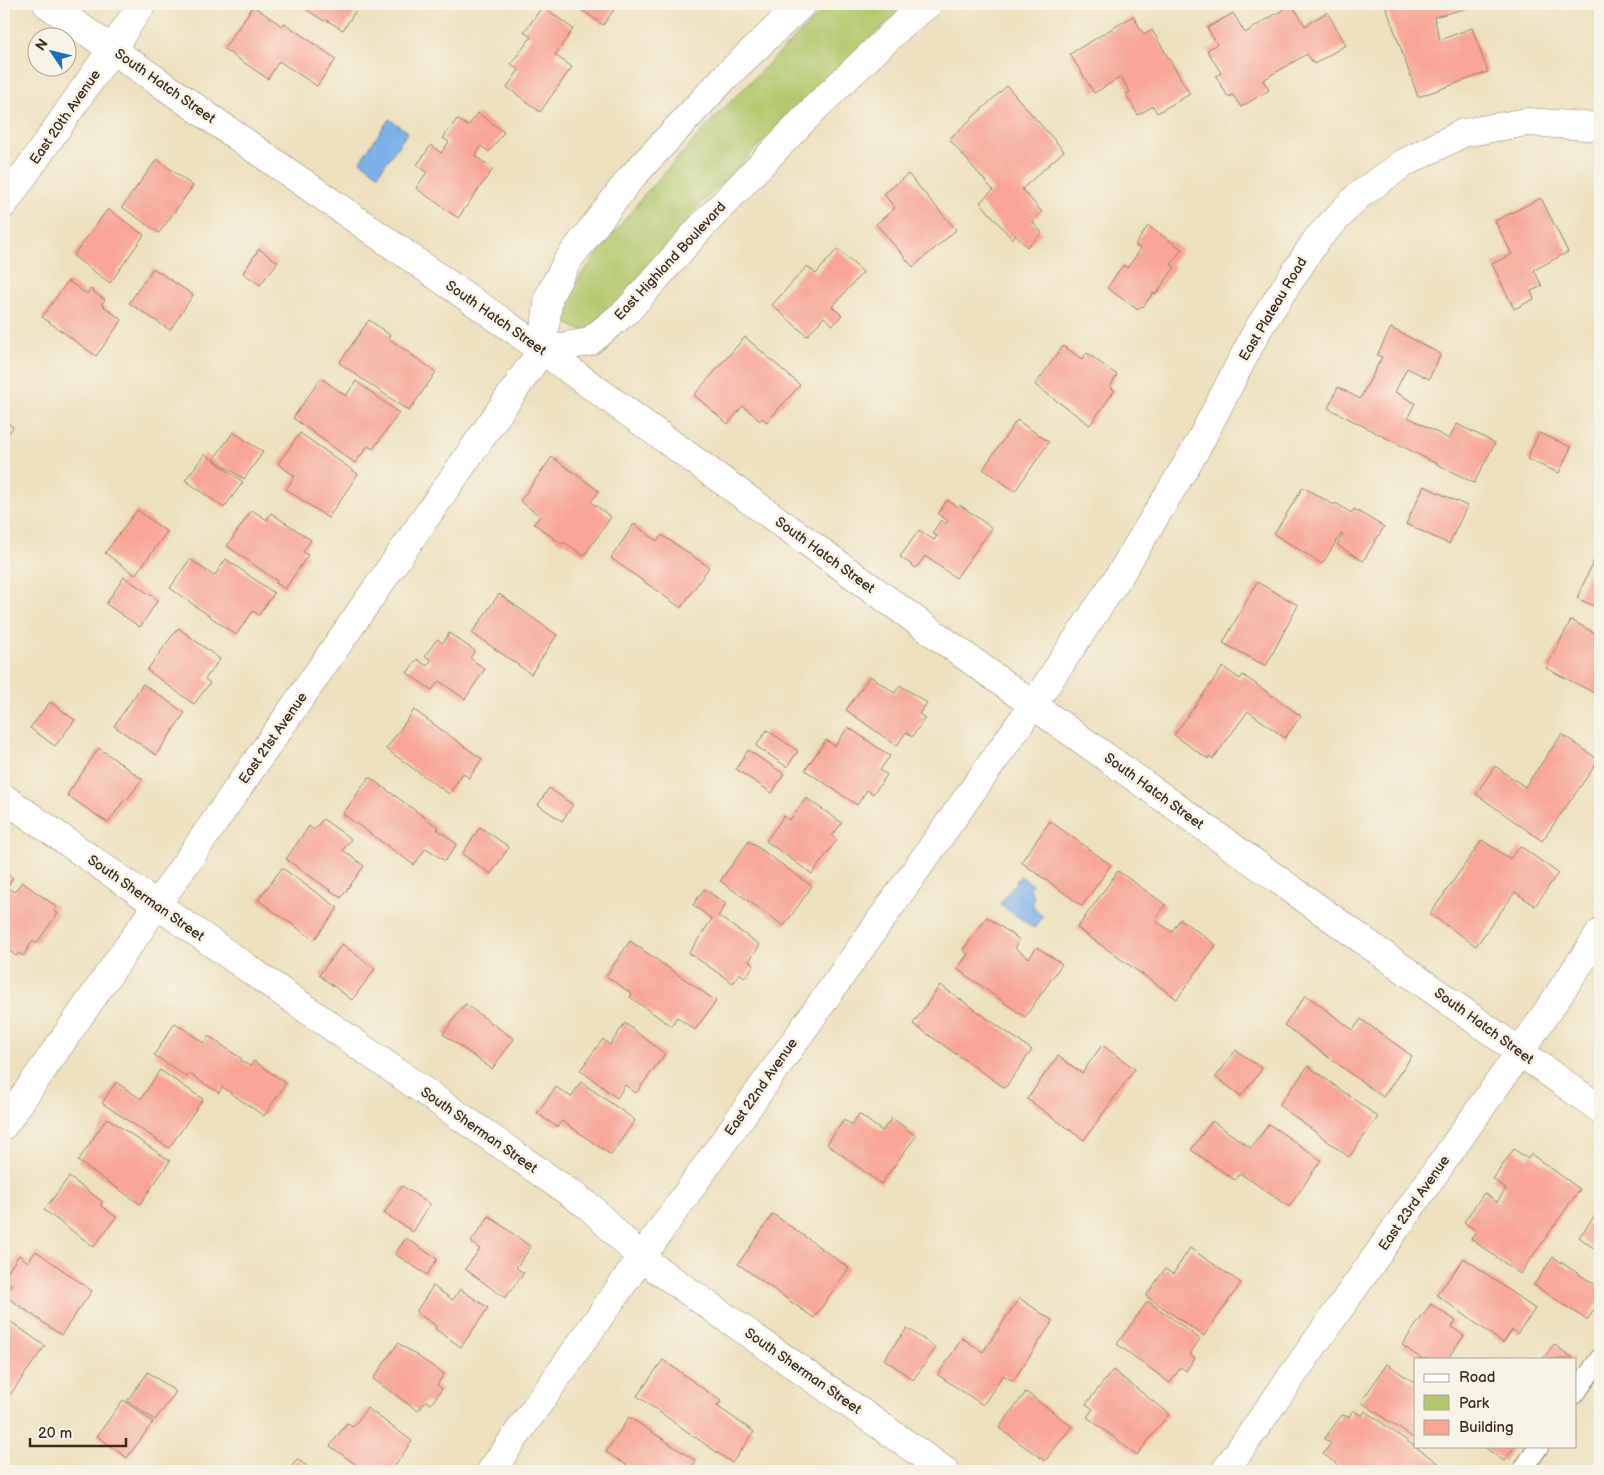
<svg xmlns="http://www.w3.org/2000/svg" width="1604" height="1475" font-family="'Balsamiq Sans',sans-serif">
<rect width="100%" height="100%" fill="#f7f3e8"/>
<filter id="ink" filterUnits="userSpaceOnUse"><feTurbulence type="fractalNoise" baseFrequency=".02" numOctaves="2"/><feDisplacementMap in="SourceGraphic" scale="10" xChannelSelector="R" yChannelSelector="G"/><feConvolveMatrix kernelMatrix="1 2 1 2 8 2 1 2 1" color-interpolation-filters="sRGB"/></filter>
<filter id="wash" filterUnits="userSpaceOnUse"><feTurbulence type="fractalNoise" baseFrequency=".0096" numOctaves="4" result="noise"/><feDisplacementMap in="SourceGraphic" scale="20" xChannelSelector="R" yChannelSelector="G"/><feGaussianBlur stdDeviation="1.12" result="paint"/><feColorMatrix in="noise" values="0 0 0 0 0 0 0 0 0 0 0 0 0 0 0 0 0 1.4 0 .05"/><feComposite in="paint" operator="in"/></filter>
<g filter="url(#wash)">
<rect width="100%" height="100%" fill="#ece0bf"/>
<path fill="#b3c86c" stroke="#777945" d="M829 4H910L884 25 781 123 695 210 600 325C596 327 593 330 589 330 576 331 560 322 560 307 561 304 563 299 565 296L644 195 716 116Z"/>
<path fill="#7cb0e9" stroke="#5c6d84" d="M389 119 408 132 378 174 360 161Z
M1020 876 1032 884 1030 889 1034 896C1030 906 1035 909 1043 915L1034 928 1000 904Z"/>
<g id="blocks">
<path fill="#f8a598" d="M298 4H360L343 30 326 20 324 21Z
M574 4H618L603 25Z
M1292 4 1305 26 1327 12 1346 45 1314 64 1307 54 1263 80 1269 90 1241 107 1233 95 1228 97 1216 76 1221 73 1207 50 1217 44 1207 28 1233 13 1245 33Z
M1385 4H1467L1468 8 1434 17 1440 40 1472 28 1488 72 1418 97Z
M253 6 282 26 284 23 336 59 317 86 279 61 268 79 224 49Z
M543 6 573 29 555 55 572 67 540 112 507 87 519 70 511 64 531 37 524 32Z
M1133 16 1144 35 1152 30 1190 94 1157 113 1153 106 1138 115 1126 94 1130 92 1121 77 1094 93 1070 54Z
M1007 86 1064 151 1022 189 1042 212 1032 221 1042 233 1027 247 1016 235 1012 239 980 202 993 190 949 139Z
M478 113 504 132 489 152 481 146 475 156 493 169 458 218 416 188 427 172 417 165 431 145 441 153 449 142 443 138 457 119 468 126Z
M157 159 193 186 159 233 122 207Z
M908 174 956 230 913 267 876 224 895 208 884 194Z
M1541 198 1568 252 1534 270 1542 286 1531 291 1534 299 1514 309 1492 264 1512 254 1495 221Z
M108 209 144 235 110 283 73 256Z
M1148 226 1182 249 1171 265 1175 267 1156 294 1153 293 1143 307 1141 306 1138 310 1107 288 1123 265 1127 268 1141 249 1135 245Z
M259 249 278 262 260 285 243 273Z
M837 249 863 272 832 307 842 315 833 325 824 317 807 336 772 305 807 266 816 274Z
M153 268 193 295 170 330 129 303Z
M68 281 87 294 90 289 105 300 101 304 122 320 96 356 42 317Z
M369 320 390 335 388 338 436 372 409 411 339 363Z
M1391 328 1441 354 1429 379 1407 368 1395 392 1415 403 1408 417 1449 439 1457 424 1495 443 1474 483 1328 408 1338 387 1360 399 1382 357 1377 355Z
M745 337 800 385 767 422 762 418 760 421 743 406 728 424 694 395Z
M1063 346 1082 359 1087 353 1117 375 1110 387 1115 390 1090 425 1035 385Z
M321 378 346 396 356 381 399 413 373 449 368 446 355 463 293 418Z
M4 420 13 427 4 440Z
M1017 420 1049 442 1015 491 983 469Z
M233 432 263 452 244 479 214 459Z
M300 433 358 474 328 518 286 489 295 476 278 464Z
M1539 433 1571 447 1559 473 1527 459Z
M205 454 243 482 224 508 185 480Z
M552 457 599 491 591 502 611 517 584 556 564 542 562 544 534 524 540 516 520 501Z
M1424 486 1467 506 1449 544 1406 524Z
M1303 487 1334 505 1336 503 1351 513 1354 509 1384 527 1363 561 1337 545 1343 535 1341 534 1322 564 1274 534Z
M947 500 958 507 960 505 992 528 956 578 925 556 916 568 900 557 919 530 934 540 937 536 932 533 941 520 946 524 948 521 938 514Z
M137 510 167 532 135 575 105 553Z
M252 510 267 520 271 513 311 540 303 552 308 555 285 589 276 583 277 581 227 546Z
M634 524 657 541 662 535 709 567 681 608 611 558Z
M1600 547V609L1577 598Z
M190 559 214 576 226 559 274 593 259 615 253 611 236 635 170 588Z
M124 577 158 600 140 627 106 604Z
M1257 582 1298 605 1266 666 1223 643Z
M499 594 557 635 531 674 472 633Z
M1571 620 1600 636V696L1546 668Z
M178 628 220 659 205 679 210 683 194 704 147 670Z
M449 633 475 651 470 658 485 669 465 699 439 681 432 690 407 673 417 659 427 666 431 660 425 656 437 639 443 643Z
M1223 667 1240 679 1243 675 1301 716 1285 738 1248 711 1213 759 1209 756 1208 759 1174 735Z
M870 676 895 693 900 685 927 703 919 714 925 718 912 737 906 732 897 746 846 710Z
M143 684 185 713 156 755 114 726Z
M50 702 75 720 55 746 30 728Z
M414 710 482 759 469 778 463 773 449 794 386 749Z
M848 727 890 756 880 770 887 775 873 794 867 790 857 805 805 770 826 740 835 746Z
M767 730 798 751 787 767 756 746Z
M1562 734 1599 760 1542 841 1476 794 1495 766 1525 787Z
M99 748 142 779 127 800 125 799 108 823 67 795Z
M748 750 784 774 772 793 736 769Z
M369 777 438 827 437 829 457 844 445 861 426 848 414 865 343 814Z
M549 788 573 805 562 821 538 805Z
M806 798 842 823 832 836 837 840 812 874 766 841 784 816 790 820Z
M323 819 351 839 343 850 364 866 341 898 286 859 309 826 314 830Z
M1050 821 1111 865 1082 906 1021 862Z
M480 827 509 847 491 874 462 854Z
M1482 840 1510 859 1520 846 1558 873 1535 906 1515 892 1476 946 1430 914Z
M749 841 812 886 784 926 720 881Z
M282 868 338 908 314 940 258 900Z
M4 871 13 878 7 887 14 892 22 882 57 907 54 911 58 913 36 944 33 941 23 956 19 953 16 956 4 947Z
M1118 871 1166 905 1155 920 1172 932 1180 919 1216 945 1177 999 1077 928Z
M704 889 726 904 718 916 760 945 749 961 754 965 745 977 739 973 733 983 689 953 712 919 693 905Z
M987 917 1020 940 1015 948 1029 958 1037 947 1062 964 1025 1017 957 969 968 954 963 950Z
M630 941 716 1001 695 1030 677 1017 671 1026 630 997 632 994 606 976Z
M342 944 375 969 352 1000 319 975Z
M940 985 1032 1050 1005 1088 913 1024Z
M1306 995 1353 1030 1361 1019 1412 1056 1383 1097 1284 1025Z
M465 1004 514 1039 492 1069 443 1034Z
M175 1023 204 1043 209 1036 242 1059 241 1061 250 1066 254 1061 286 1083 264 1116 222 1087 219 1093 190 1074 187 1077 154 1055Z
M625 1023 665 1054 636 1093 625 1085 617 1098 580 1070 603 1039 610 1045Z
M1102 1045 1135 1069 1084 1140 1027 1099 1058 1056 1082 1073Z
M1236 1050 1262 1069 1241 1096 1216 1077Z
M1308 1066 1378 1117 1349 1157 1279 1105Z
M160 1070 203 1099 169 1148 102 1103 116 1082 141 1099Z
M581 1082 635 1120 611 1155 562 1121 557 1127 537 1113 556 1087 571 1097Z
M859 1114 882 1131 892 1118 916 1136 881 1184 827 1144 844 1120 852 1125Z
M107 1118 170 1161 140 1204 78 1161Z
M1212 1121 1251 1148 1269 1124 1321 1160 1289 1207 1240 1173 1235 1180 1191 1150Z
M1514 1149 1528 1159 1531 1154 1580 1189 1520 1274 1471 1239 1476 1231 1464 1222 1484 1193 1497 1202 1506 1189 1493 1179Z
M69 1177 103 1202 100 1205 116 1217 94 1247 44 1210Z
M402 1186 430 1204 413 1232 384 1213Z
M1600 1209V1253L1579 1237Z
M773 1214 849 1268 814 1318 738 1264Z
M489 1216 531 1247 516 1268 524 1273 505 1298 465 1269 480 1249 471 1242Z
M406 1238 437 1259 427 1275 395 1254Z
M1190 1248 1241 1283 1204 1336 1146 1296 1165 1269 1173 1274Z
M36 1251 92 1291 61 1335 4 1295 12 1285 4 1279V1277L19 1255 28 1262Z
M1553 1257 1600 1288V1301L1587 1320 1534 1285Z
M1464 1258 1535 1309 1517 1334 1512 1330 1503 1343 1437 1295Z
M433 1286 453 1300 460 1289 488 1308 461 1347 435 1329 436 1326 416 1312Z
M1019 1298 1053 1321 1013 1381 1003 1375 983 1405 938 1375 962 1338 983 1352Z
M1148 1301 1200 1339 1190 1354 1195 1358 1186 1371 1181 1367 1170 1383 1117 1344Z
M1431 1304 1456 1321 1452 1327 1464 1336 1447 1359H1422L1402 1345Z
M4 1317 45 1346 7 1399 4 1397Z
M907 1328 936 1348 913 1380 884 1359Z
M398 1343 444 1374 437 1385 442 1389 431 1404 426 1401 418 1411 373 1379Z
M1554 1344 1574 1359H1543Z
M663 1360 721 1401 717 1406 754 1432 732 1463 637 1396Z
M1387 1364 1415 1383V1439L1361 1402Z
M1113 1370 1169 1414 1137 1455 1087 1417 1093 1409 1086 1404Z
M148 1372 176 1392 155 1420 127 1401Z
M1026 1392 1072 1426 1045 1461 999 1428Z
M123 1400 153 1422 127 1458 97 1436Z
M367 1408 412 1441 391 1471H365L330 1446 347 1423 353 1427Z
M1353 1410 1362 1416 1365 1411 1445 1468 1442 1471H1347L1323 1454 1331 1443 1324 1439 1342 1415 1349 1417Z
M629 1417 696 1461 689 1471H636L606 1452Z
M1483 1446H1515L1504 1461Z
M297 1459 312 1470 313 1469 317 1471H289Z"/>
</g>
</g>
<g filter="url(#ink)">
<use href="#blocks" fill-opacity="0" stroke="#94856e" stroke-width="1"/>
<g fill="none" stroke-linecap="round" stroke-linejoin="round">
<defs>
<path id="service" d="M1575 1394 1600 1358
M1522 1471 1539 1446"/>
<path id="minor" d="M47 4 510 327 1033 705 1600 1109
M4 204 112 49 142 4
M542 350 589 342 628 310 702 226 816 107 902 25 928 4
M4 798 590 1207 641 1258 945 1471
M4 1125 542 350 549 296 568 260 630 179 726 76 802 4
M491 1471 641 1258 1033 705 1119 576 1196 449 1258 329 1317 239 1358 196 1404 163 1463 133 1527 122 1600 127
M1225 1471 1520 1052 1600 933"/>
</defs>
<use href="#service" stroke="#94856e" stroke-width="21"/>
<use href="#minor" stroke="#94856e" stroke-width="29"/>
<use href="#service" stroke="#fff" stroke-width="19"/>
<use href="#minor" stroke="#fff" stroke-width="28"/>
</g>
</g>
<g text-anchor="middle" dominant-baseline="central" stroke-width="5" stroke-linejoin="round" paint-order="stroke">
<g font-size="14" fill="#3b2a1e" stroke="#f7f3e8">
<text transform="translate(165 86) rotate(35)">South Hatch Street</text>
<text transform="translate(65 117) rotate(-55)">East 20th Avenue</text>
<text transform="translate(670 261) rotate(-47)">East Highland Boulevard</text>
<text transform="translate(1273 309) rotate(-59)">East Plateau Road</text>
<text transform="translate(496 318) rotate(35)">South Hatch Street</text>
<text transform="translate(825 555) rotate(36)">South Hatch Street</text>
<text transform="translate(273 738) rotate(-55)">East 21st Avenue</text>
<text transform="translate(1154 791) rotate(36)">South Hatch Street</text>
<text transform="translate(146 898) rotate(35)">South Sherman Street</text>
<text transform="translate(1484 1026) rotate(36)">South Hatch Street</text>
<text transform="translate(761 1087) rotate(-55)">East 22nd Avenue</text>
<text transform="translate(479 1130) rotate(35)">South Sherman Street</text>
<text transform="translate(1414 1203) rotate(-55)">East 23rd Avenue</text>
<text transform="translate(803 1371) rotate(35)">South Sherman Street</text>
</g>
</g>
<rect width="1604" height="1475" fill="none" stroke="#f7f3e8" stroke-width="20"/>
<rect x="1414" y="1358" width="162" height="90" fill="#f7f3e8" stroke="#aca397"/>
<rect x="1424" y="1374" width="25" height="8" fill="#ffffff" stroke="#aca397"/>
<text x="1459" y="1382" font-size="15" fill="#3b2a1e">Road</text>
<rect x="1424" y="1395" width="25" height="15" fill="#b3c86c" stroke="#aca397"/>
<text x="1459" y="1408" font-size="15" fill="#3b2a1e">Park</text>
<rect x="1424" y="1420" width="25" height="15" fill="#f8a598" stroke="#aca397"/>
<text x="1459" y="1432" font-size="15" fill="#3b2a1e">Building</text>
<g transform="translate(52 52) rotate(305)"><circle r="24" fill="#f7f3e8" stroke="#aca397"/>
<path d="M0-4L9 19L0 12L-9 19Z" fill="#1f6fb2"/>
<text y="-8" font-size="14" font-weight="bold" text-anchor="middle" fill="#3b2a1e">N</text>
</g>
<path d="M30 1438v8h96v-8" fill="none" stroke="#3b2a1e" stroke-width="2.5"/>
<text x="38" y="1438" font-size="15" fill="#3b2a1e" stroke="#f7f3e8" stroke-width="4" paint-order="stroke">20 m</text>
</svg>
